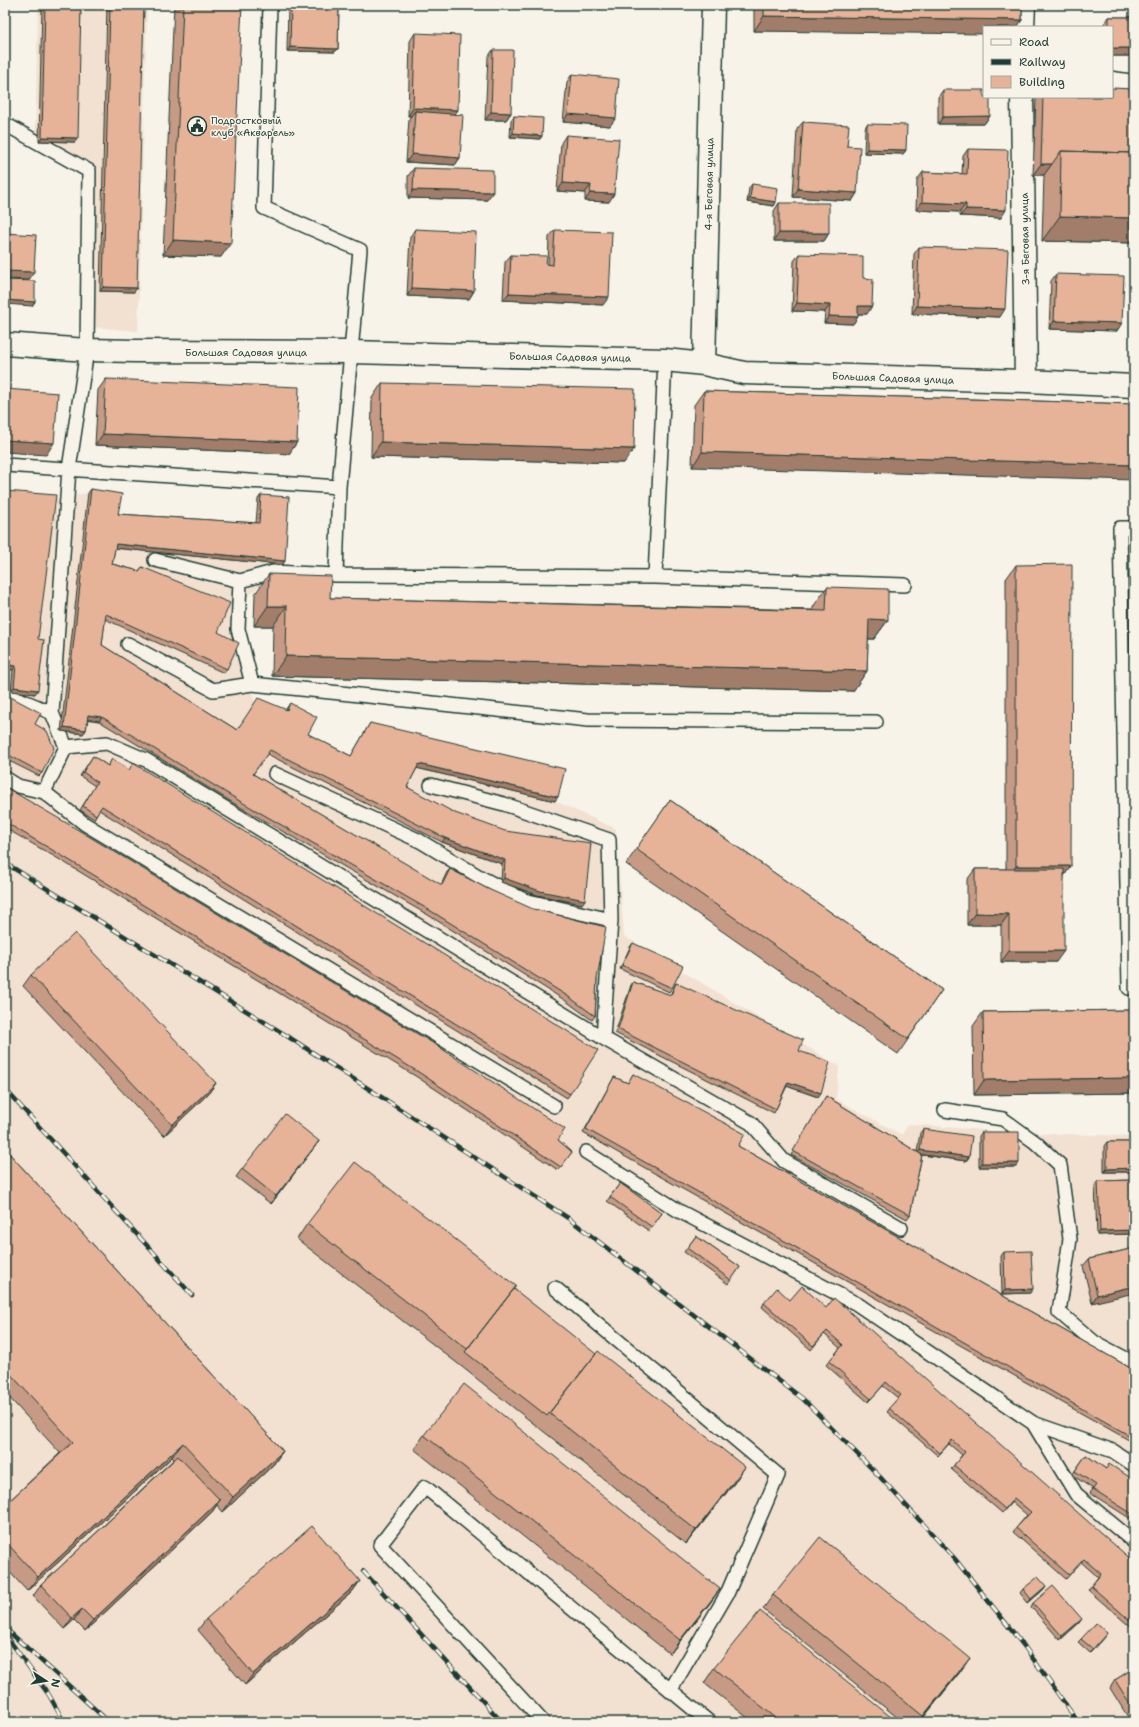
<svg xmlns="http://www.w3.org/2000/svg" width="1139" height="1727" font-family="'Shantell Sans',sans-serif">
<rect width="100%" height="100%" fill="#f7f3e8"/>
<filter id="ink" filterUnits="userSpaceOnUse"><feTurbulence type="fractalNoise" baseFrequency=".025" numOctaves="2"/><feDisplacementMap in="SourceGraphic" scale="8" xChannelSelector="R" yChannelSelector="G"/><feConvolveMatrix kernelMatrix="1 2 1 2 8 2 1 2 1" color-interpolation-filters="sRGB"/></filter>
<g filter="url(#ink)">
<path fill="#f2e0d0" d="M38 5H147L138 331 80 326 85 179 35 148Z
M89 493 116 518 282 565 232 611 239 655 255 702 305 738 349 760 367 727 562 773 555 801 616 829 624 936 839 1066 836 1099 902 1135 908 1124 1018 1133 1134 1136V1722H5V495L53 499Z"/>
<g fill="none" stroke-linecap="round" stroke-linejoin="round">
<defs>
<path id="service" d="M270 5 264 208 360 250 339 487 336 575
M5 124 89 171 87 350 69 469 52 713
M5 465 339 487
M1134 528H1120L1129 988H1134
M155 560 240 581
M655 577 665 360
M128 644 213 690 252 684 350 694 588 720 876 722
M252 684 238 629 240 581 273 572 336 575 655 577 905 585
M5 693 52 713 66 747
M275 774 420 841 480 877 524 900 611 920 603 1038
M5 778 18 786 44 792 85 824 554 1106
M431 785 504 804 609 840 611 920
M44 792 66 747 107 743 146 760 603 1038 751 1123 784 1161 901 1228
M945 1110 1003 1119 1035 1142 1060 1165 1070 1239 1059 1312 1094 1342 1134 1363
M586 1152 679 1211 857 1304 1033 1423 1113 1451 1134 1465
M555 1288 778 1475 727 1594 670 1691
M1033 1423 1076 1494 1134 1542
M543 1722 380 1545 425 1487 709 1722"/>
<path id="minor" d="M1023 27 1024 5
M1112 83 1134 86
M1022 97 1026 381
M5 344 87 350 135 351 351 352 665 360 704 364 744 373 1026 381 1134 386
M704 364 713 5"/>
</defs>
<use href="#service" stroke="#1f3d34" stroke-width="16"/>
<use href="#minor" stroke="#1f3d34" stroke-width="25"/>
<use href="#service" stroke="#f7f3e8" stroke-width="13"/>
<use href="#minor" stroke="#f7f3e8" stroke-width="22"/>
<defs>
<path id="rail" d="M5 863 284 1034 568 1218 803 1399 880 1477 955 1559 1024 1646 1078 1722
M5 1089 192 1295
M363 1571 502 1722
M5 1628 109 1722
M5 1634 49 1695 64 1722"/>
</defs>
<use href="#rail" stroke="#1f3d34" stroke-width="4.5"/>
<use href="#rail" stroke="#f7f3e8" stroke-width="3" stroke-dasharray="9" stroke-linecap="butt"/>
</g>
<path fill="#c69a84" stroke="#1f3d34" d="M42 5H81L75 142 39 141Z
M107 5H144L134 292 100 291Z
M174 5H242L221 257 163 255Z
M288 5H339L338 49 335 52 287 51Z
M754 5H1022V20L1017 27 754 31Z
M1109 17H1134V56H1112V27H1104L1103 25Z
M415 33 455 114 460 158 455 165 406 162 409 119 411 116H408L410 41Z
M493 50 511 113 506 120H485L488 57Z
M572 74 610 126 563 122 567 82Z
M1134 89V243L1042 241 1044 175H1033L1036 98V97H1112Z
M943 90 990 116 984 124H938V97Z
M514 116 542 136 540 139 510 137 511 120Z
M803 122 847 146 857 193 852 201 793 197 797 129Z
M867 124 906 150 903 154 864 153 865 128Z
M566 135 609 202 585 201V193L557 191 561 143Z
M968 149 1001 218 960 216V212L916 210 917 180 923 172 962 174 963 156Z
M414 168 487 200 408 198V176Z
M752 184 776 202 774 206 747 202 749 188Z
M779 203 829 233 824 241H774V211Z
M415 229 474 291 469 299 407 296 410 237Z
M555 230 603 305 503 300 505 262 511 255 546 264H548L549 237Z
M919 247 1000 317 912 314 914 254Z
M799 254 863 278 867 314H858L853 324 824 323 825 312 792 311 794 261Z
M1056 274 1117 331 1049 329 1051 281Z
M106 379 297 442 289 454 95 445 98 390Z
M382 383 624 463 371 457 372 398Z
M704 391 1134 404 692 467 694 405Z
M91 489 118 514 256 523 258 499 261 495 285 561 282 565 115 548 112 564 139 571 142 567 218 632 227 669 224 673 105 619 102 645 237 730 286 709 290 703 308 734 351 756 370 723 555 801 417 768 407 787 582 904 537 895 501 882 502 864 442 842 267 754 253 774 441 885 447 872 450 869 597 979 595 1016 592 1020 566 1001 428 915 235 804 99 721 88 719 86 730 83 734 61 731 88 493Z
M1016 565 1071 866 1064 876 1056 962H1001V925H967V880L975 869H1006V579Z
M269 574 330 598 813 610V607L827 587 888 620 874 639H868L867 671 853 691 272 676 273 626H254L255 594Z
M38 639 35 694 11 691 13 670 5 669Z
M5 694 35 724 42 773 39 776 5 759Z
M93 756 108 766 112 759 570 1094 567 1098 99 810 94 819 80 810 95 786 80 776Z
M5 787 558 1140 572 1152 558 1170 417 1077 57 858 5 828Z
M670 800 942 990 898 1054 626 864Z
M633 943 672 988 669 992 620 969 630 947Z
M31 975 216 1083 208 1094 164 1136 23 986Z
M633 982 670 995 676 983 799 1051 818 1097 787 1086 776 1109 774 1113 615 1033 631 985Z
M1134 1010V1093L974 1095 973 1026 983 1012Z
M633 1074 738 1146 1134 1370V1443L583 1133 614 1077 628 1083Z
M826 1096 917 1152 920 1133 923 1129 969 1157 966 1161 922 1155 910 1215 907 1219 791 1155Z
M982 1132 1016 1167H979V1136Z
M319 1141 271 1204 236 1177 242 1169Z
M1107 1142H1134V1172H1104V1146Z
M5 1149 283 1451 273 1465 223 1512 217 1505 212 1512 85 1631 74 1620 64 1629 33 1596 41 1585 174 1459 172 1457 27 1591 5 1567V1505L60 1453 5 1393Z
M1134 1180V1219L1133 1220V1230L1131 1234 1097 1235 1095 1185 1098 1181Z
M620 1183 662 1213 649 1231 607 1201Z
M307 1224 514 1289 735 1482 686 1544 457 1363 297 1239Z
M696 1236 740 1267 728 1284 684 1252Z
M1134 1248 1092 1303 1083 1266 1089 1259Z
M1004 1252 1030 1293 1002 1294 1001 1256Z
M790 1300 826 1308 1134 1562V1630L1088 1590 1098 1577 1081 1562 1066 1579 1013 1532 1027 1515 1012 1502 1002 1513 951 1469 962 1455 949 1444 938 1456 887 1412 898 1398 883 1386 868 1402 826 1365 840 1348 824 1334 811 1350 762 1307 764 1303Z
M424 1435 720 1589 710 1603 670 1654 414 1449Z
M1086 1455 1106 1469 1134 1480V1521L1090 1493 1093 1489 1072 1475Z
M360 1581 352 1592 245 1685 198 1630 206 1619Z
M1046 1586 1043 1590 1028 1603 1020 1593 1023 1589Z
M773 1595 960 1672 920 1722H903L763 1609Z
M1033 1603 1079 1623 1060 1640 1031 1607Z
M1104 1637 1090 1653 1078 1642 1081 1639Z
M714 1668 897 1722H753L704 1683Z
M1134 1668V1722H1131L1110 1688 1115 1680Z"/>
<path fill="#a17d6b" stroke="#1f3d34" d="M764 16 1022 20 1017 27H984V34L754 31Z
M290 47 338 49 335 52 287 51Z
M1112 48H1134V56H1112Z
M413 108 458 110 453 117 415 111 411 116H408Z
M491 112 511 113 506 120H485Z
M568 114 616 118 610 126 563 122Z
M990 116 984 124H938L943 117Z
M513 133 542 136 540 139 510 137Z
M42 137 78 138 75 142 39 141Z
M867 149 906 150 903 154 864 153Z
M412 154 460 158 455 165 406 162Z
M1041 164H1052L1044 175H1033Z
M563 183 591 185 585 193 557 191Z
M798 189 857 193 852 201 793 197Z
M413 190 493 192 487 200 408 198Z
M590 193 614 194 609 202 585 201Z
M750 198 776 202 774 206 747 202Z
M922 202 966 204 960 212 916 210Z
M966 209 1006 210 1001 218 960 216Z
M1060 216 1134 218V243L1042 241Z
M779 233H829L824 241H774Z
M173 240 231 243 221 257 163 255Z
M5 271 34 272 29 280 5 279Z
M103 287 137 288 134 292 100 291Z
M412 288 474 291 469 299 407 296Z
M509 293 609 297 603 305 503 300Z
M5 300 35 302 32 306 5 304Z
M797 303 830 305 825 312 792 311Z
M858 306H872L867 314H853Z
M917 306 1005 309 1000 317 912 314Z
M829 316 858 317 853 324 824 323Z
M1054 321 1122 323 1117 331 1049 329Z
M103 434 297 442 289 454 95 445Z
M5 440 54 443 46 455 5 452Z
M381 442 634 449 624 463 371 457Z
M702 452 1134 465V480L692 467Z
M116 544 285 561 282 565 113 548Z
M268 606H287L273 626H254Z
M869 619 888 620 874 639H855Z
M286 656 867 671 853 691 272 676Z
M5 665 16 666 13 670 5 669Z
M14 687 38 690 35 694 11 691Z
M88 715 102 717 99 721 86 719Z
M64 727 86 730 83 734 61 731Z
M419 764 558 797 555 801 416 768Z
M445 838 505 860 502 864 442 842Z
M1016 866H1071L1061 880H1006Z
M504 878 585 900 582 904 537 895 501 882Z
M975 913 1009 914 1001 925H967Z
M1009 951H1064L1056 962H1001Z
M1134 1078V1093L974 1095 984 1080Z
M788 1082 821 1093 818 1097 786 1086Z
M216 1083 208 1094 164 1136 172 1125Z
M319 1141 313 1149 271 1204 276 1196Z
M920 1150 969 1157 966 1161 917 1154Z
M982 1163H1019L1016 1167H979Z
M1134 1168V1172H1104L1107 1169Z
M1133 1230 1131 1234 1097 1235 1100 1231Z
M1134 1286V1293L1092 1303 1097 1295Z
M1033 1289 1030 1293 1002 1294 1005 1290Z
M183 1443 172 1457 27 1591 38 1577Z
M283 1451 273 1465 223 1512 233 1497Z
M745 1467 735 1482 686 1544 696 1530Z
M220 1500 212 1512 85 1631 93 1620Z
M360 1581 352 1592 245 1685 253 1674Z
M1046 1586 1043 1590 1028 1603 1031 1599Z
M720 1589 710 1603 670 1654 680 1640Z
M82 1609 74 1620 64 1629 72 1618Z
M1082 1619 1079 1623 1060 1640 1062 1636Z
M1107 1633 1104 1637 1090 1653 1093 1649Z
M970 1658 960 1672 920 1722H919Z"/>
<path fill="#e6b399" stroke="#1f3d34" d="M45 5H81L78 138 42 137Z
M110 5H144L137 288 103 287Z
M183 5H242L231 243 173 240Z
M291 5H339L338 49 290 47Z
M764 5H1022V20L764 16Z
M1109 17H1134V48H1112V27H1109Z
M415 33 460 35 458 110 413 108Z
M493 50H513L511 113 491 112Z
M572 74 619 79 616 118 568 114Z
M1112 88 1134 89V153L1061 151 1052 164H1041L1043 97H1112Z
M943 90H984V97H990V116L943 117Z
M415 111 463 115 460 158 412 154Z
M514 116 543 118 542 136 513 133Z
M803 122 849 125 847 146 860 147 857 193 798 189Z
M867 124 907 125 906 150 867 149Z
M566 135 619 139 614 194 590 193 591 185 563 183Z
M968 149 1008 150 1006 210 966 209V204L922 202 923 172 967 174Z
M1061 151 1134 153V218L1060 216Z
M414 168 493 170V192L413 190Z
M752 184 778 188 776 202 750 198Z
M779 203H829V233H779Z
M415 229 476 232 474 291 412 288Z
M555 230 612 232 609 297 509 293 511 255 547 256 546 264 553 265Z
M5 233 36 235 34 272 5 271Z
M919 247 1008 250 1005 309 917 306Z
M799 254 863 256V278L873 279 872 306H858V317L829 316 830 305 797 303Z
M1056 274 1124 276 1122 323 1054 321Z
M5 280 35 281V302L5 300Z
M106 379 299 387 297 442 103 434Z
M382 383 635 389 634 449 381 442Z
M5 389 58 393 54 443 5 440Z
M704 391 1134 404V465L702 452Z
M91 489 122 494 118 514 259 523 261 495 289 497 285 561 116 544 112 564 139 571 142 567 230 603 218 632 239 643 227 669 106 614 102 645 237 730 258 698 287 710 290 703 317 717 308 734 351 756 370 723 565 769 558 797 419 764 407 787 455 813 505 831 591 843 585 900 540 891 504 878 505 860 445 838 270 750 253 774 442 885 450 869 488 889 533 909 606 927 597 979 595 1016 569 997 431 911 238 800 102 717 88 715 86 730 64 727Z
M5 491 56 495 38 639 44 640 38 690 14 687 16 666 5 665Z
M1072 564 1071 866H1016V565Z
M269 574 331 576 330 598 826 611 827 587 888 589V620L869 619 867 671 286 656 287 606H268Z
M5 694 41 713 35 724 47 731 54 748 42 773 5 753Z
M93 756 108 766 112 759 129 770 133 763 598 1050 570 1094 102 806 96 815 83 806 97 782 83 772Z
M5 787 75 828 436 1045 565 1129 558 1140 572 1152 561 1167 420 1073 59 854 5 822Z
M670 800 942 990 908 1039 636 849Z
M975 869H1064V951H1009V914L975 913Z
M75 933 216 1083 172 1125 31 975Z
M633 943 683 966 672 988 622 965Z
M633 982 671 995 676 983 803 1040 799 1051 830 1062 821 1093 788 1082 776 1109 618 1029Z
M1134 1010V1078L984 1080 983 1012Z
M633 1074 745 1134 738 1146 1134 1370V1438L586 1129 614 1077 628 1083Z
M826 1096 922 1155 910 1215 793 1151Z
M285 1114 319 1141 276 1196 242 1169Z
M923 1129 972 1136 969 1157 920 1150Z
M982 1132H1019V1163H982Z
M1107 1142H1134V1168L1107 1169Z
M5 1149 283 1451 233 1497 183 1443 38 1577 5 1541V1505L73 1442 5 1368Z
M355 1162 516 1286 467 1349 307 1224Z
M1134 1180V1216H1133V1230L1100 1231 1098 1181Z
M620 1183 662 1213 652 1227 610 1197Z
M696 1236 740 1267 731 1280 687 1248Z
M1134 1248V1286L1097 1295 1089 1259Z
M1031 1251 1033 1289 1005 1290 1004 1252Z
M802 1286 826 1308 834 1298 1134 1562V1624L1091 1586 1101 1574 1084 1559 1069 1575 1016 1528 1031 1512 1014 1498 1005 1509 954 1465 965 1452 952 1440 940 1453 889 1408 901 1395 886 1382 871 1399 829 1361 843 1345 827 1331 813 1346 764 1303 777 1288 790 1300Z
M514 1289 596 1354 547 1416 465 1352Z
M598 1351 745 1467 696 1530 549 1413Z
M464 1384 720 1589 680 1640 424 1435Z
M1086 1455 1106 1469 1109 1464 1134 1480V1515L1093 1489 1096 1485 1075 1471Z
M178 1456 220 1500 93 1620 82 1609 72 1618 41 1585Z
M312 1526 360 1581 253 1674 206 1619Z
M820 1537 970 1658 923 1716 773 1595Z
M1038 1577 1046 1586 1031 1599 1023 1589Z
M1053 1586 1082 1619 1062 1636 1033 1603Z
M760 1611 897 1722H781L714 1668Z
M1096 1623 1107 1633 1093 1649 1081 1639Z
M1134 1668V1710L1115 1680Z
M5 1714 12 1722H5Z"/>
</g>
<defs>
<symbol id="civic-ring" viewBox="-11 -11 22 22"><circle r="9.5" fill="#f7f3e8" stroke="#1f3d34" stroke-width="1.5"/><path d="M-.6-6.5H3V-4.5H.6V-3L4-1V1h2V6H-6V1h2V-1L-.6-3ZM-1.2 2.5V6h2.4V2.5Z" fill="#1f3d34"/></symbol>
</defs>
<g fill-rule="evenodd">
<use href="#civic-ring" x="186" y="115" width="22" height="22"/>
</g>
<g text-anchor="middle" dominant-baseline="central" stroke-width="3" stroke-linejoin="round" paint-order="stroke">
<g font-size="10" fill="#1f3d34" stroke="#f7f3e8" text-anchor="start">
<text x="211" y="120">Подростковый<tspan x="211" dy="12">клуб «Акварель»</tspan></text>
</g>
<g font-size="10" fill="#1f3d34" stroke="#f7f3e8">
<text transform="translate(709 184) rotate(-89)">4-я Беговая улица</text>
<text transform="translate(1025 239) rotate(-91)">3-я Беговая улица</text>
<text x="246" y="352">Большая Садовая улица</text>
<text transform="translate(570 357) rotate(1)">Большая Садовая улица</text>
<text transform="translate(893 378) rotate(2)">Большая Садовая улица</text>
</g>
</g>
<rect width="1139" height="1727" fill="none" stroke="#f7f3e8" stroke-width="20"/>
<rect x="10" y="10" width="1119" height="1707" fill="none" stroke="#1f3d34" stroke-width="1.5" filter="url(#ink)"/>
<rect x="983" y="26" width="130" height="72" fill="#f7f3e8" stroke="#a1aaa0"/>
<rect x="991" y="39" width="20" height="6" fill="#f7f3e8" stroke="#a1aaa0"/>
<text x="1019" y="46" font-size="12" fill="#1f3d34">Road</text>
<rect x="991" y="59" width="20" height="6" fill="#1f3d34" stroke="#a1aaa0"/>
<text x="1019" y="66" font-size="12" fill="#1f3d34">Railway</text>
<rect x="991" y="76" width="20" height="12" fill="#e6b399" stroke="#a1aaa0"/>
<text x="1019" y="86" font-size="12" fill="#1f3d34">Building</text>
<g transform="translate(46 1681) rotate(102)" stroke="#f7f3e8" stroke-width="3" paint-order="stroke">
<path d="M0-3L7 15L0 10L-7 15Z" fill="#1f3d34"/>
<text y="-6" font-size="11" font-weight="bold" text-anchor="middle" fill="#1f3d34">N</text>
</g>
</svg>
